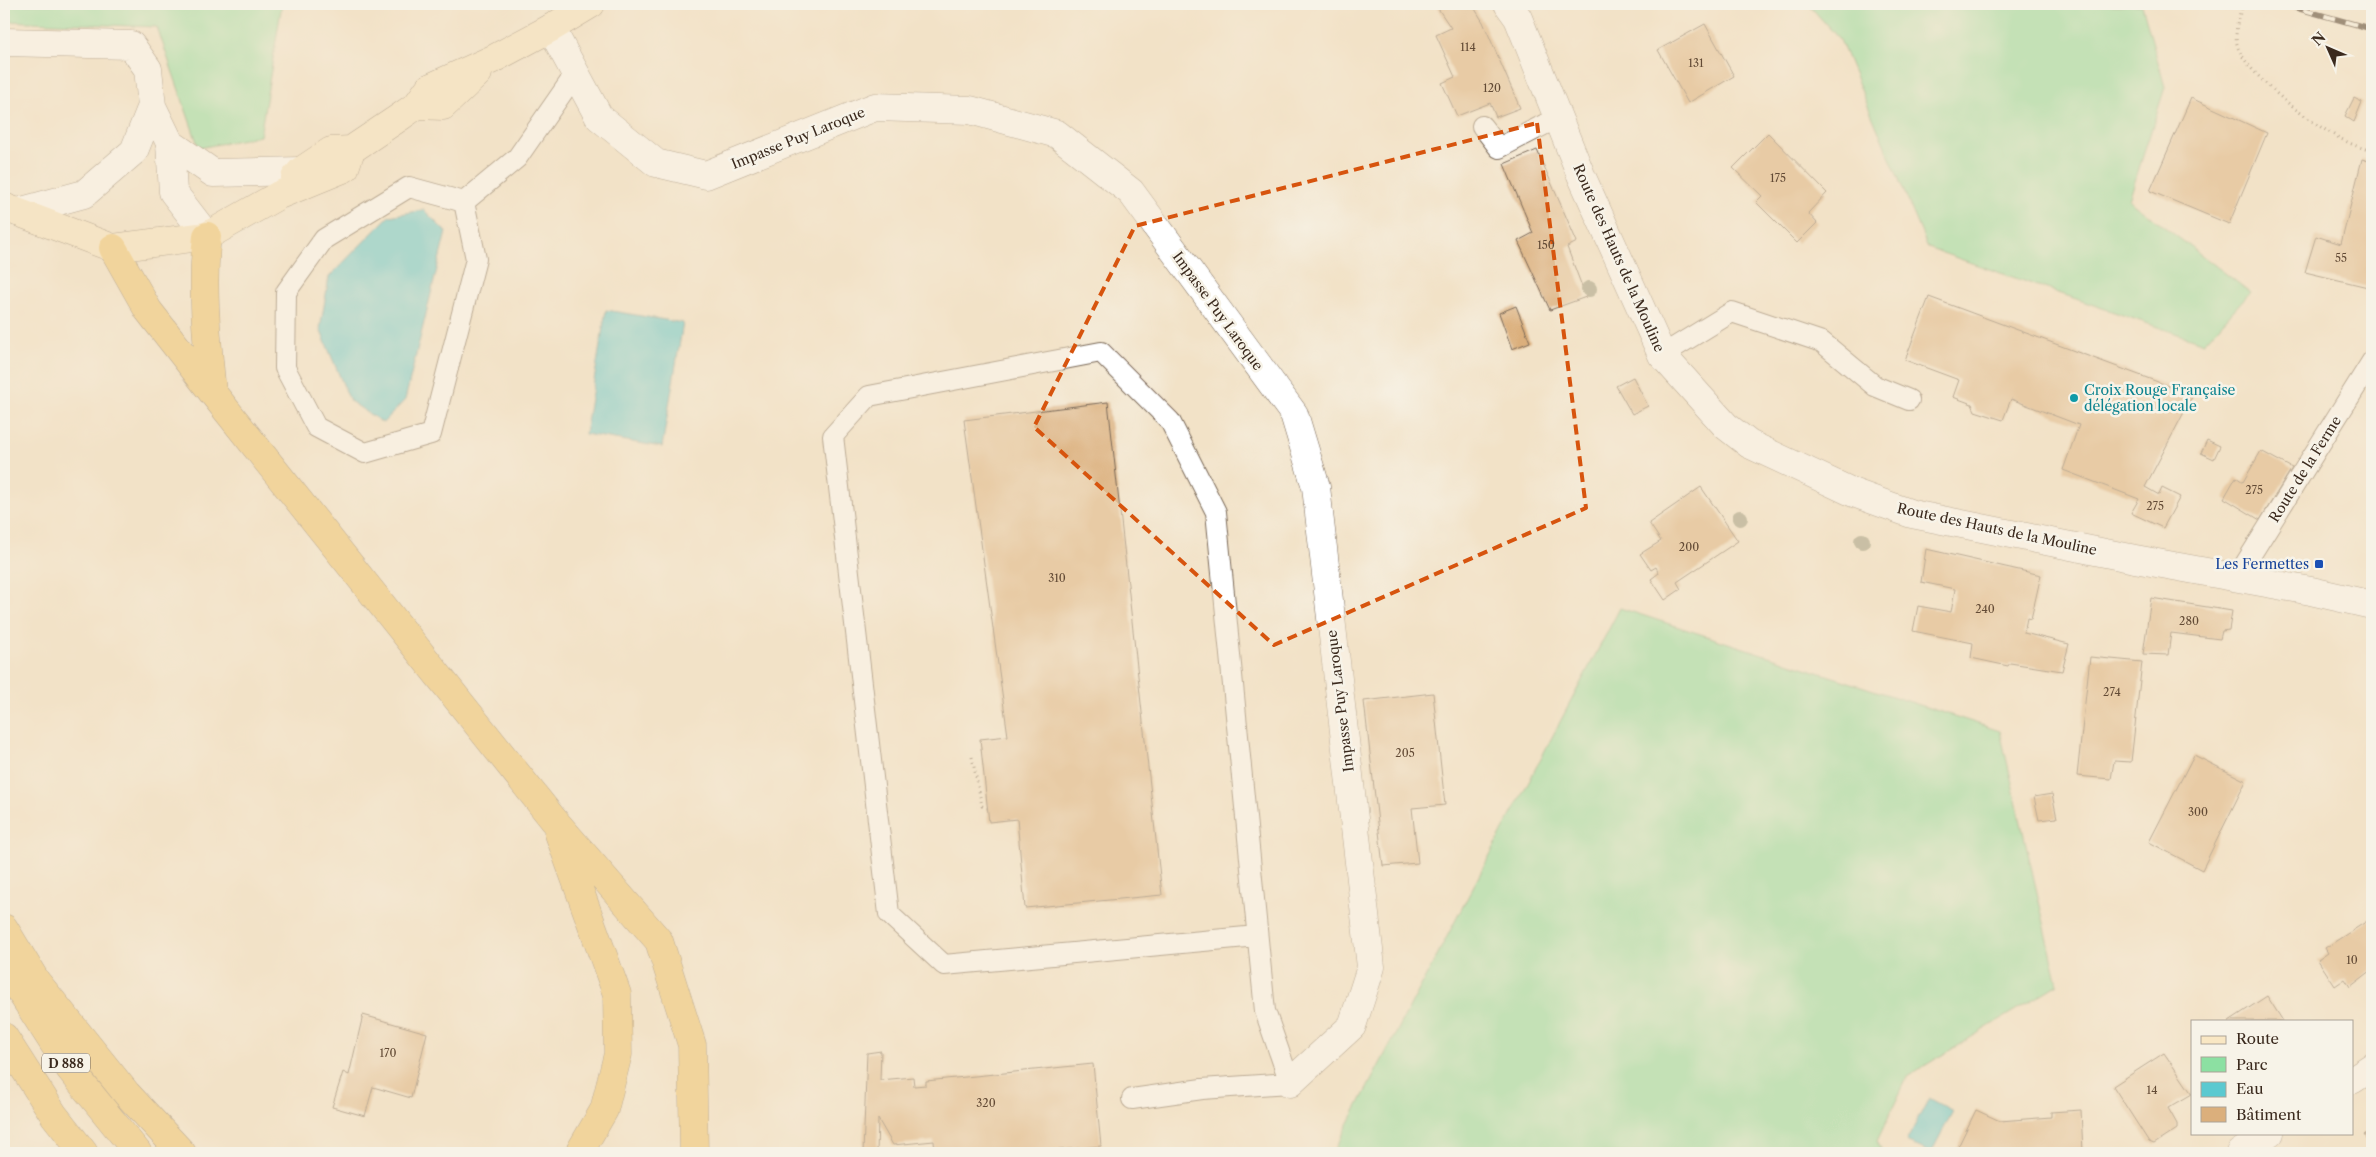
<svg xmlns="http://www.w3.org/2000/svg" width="2376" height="1157" font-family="'Libre Caslon Text',serif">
<rect width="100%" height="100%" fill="#f7f3e8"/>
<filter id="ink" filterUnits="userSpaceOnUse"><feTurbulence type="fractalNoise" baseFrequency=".02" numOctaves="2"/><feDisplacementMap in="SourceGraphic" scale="10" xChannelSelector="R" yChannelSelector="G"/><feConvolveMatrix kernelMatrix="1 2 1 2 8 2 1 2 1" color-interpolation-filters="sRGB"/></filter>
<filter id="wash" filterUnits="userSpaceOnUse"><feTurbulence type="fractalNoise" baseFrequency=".0096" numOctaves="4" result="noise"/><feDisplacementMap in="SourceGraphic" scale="20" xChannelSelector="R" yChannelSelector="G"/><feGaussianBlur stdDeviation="1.12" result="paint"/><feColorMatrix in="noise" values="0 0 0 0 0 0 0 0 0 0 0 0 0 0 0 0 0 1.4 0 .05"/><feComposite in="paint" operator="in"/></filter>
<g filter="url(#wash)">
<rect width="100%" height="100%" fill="#f2e2c7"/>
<path fill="#8ce0a2" stroke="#648560" d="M4 4H282L260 136 199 148 157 27 4 21Z
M1808 4 2142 5 2165 87 2129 200 2250 292 2204 343 1928 248 1840 40Z
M1620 608 2000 731 2058 984 1908 1076 1877 1141 1883 1153H1333Z"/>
<path fill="#5bc9d0" stroke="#4b7a77" d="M424 210 446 232 405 400 383 423 350 401 320 329 329 277 389 216Z
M606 310 683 323 662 447 585 434Z
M1929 1098 1953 1111 1931 1153 1906 1142Z"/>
<g id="blocks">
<path fill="#dbaf7c" d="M1435 4H1472L1483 22 1520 108 1496 117 1490 103 1457 116 1442 83 1455 77 1436 35 1451 28Z
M1705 24 1734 76 1688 103 1658 50Z
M2191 98 2267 133 2229 224 2150 191Z
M2354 98 2362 102 2354 122 2345 116Z
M1768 133 1827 193 1808 213 1817 223 1797 243 1756 202 1762 196 1733 168Z
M1537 150 1577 242 1567 247 1586 297 1550 310 1518 241 1533 233 1504 164Z
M2362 159 2372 162V288L2305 272 2316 236 2341 244Z
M1929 297 2193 395 2145 487 2159 495 2162 488 2180 497 2163 528 2131 513 2139 499 2063 470 2079 425 2011 399 2003 420 1975 411 1972 404 1953 397 1959 380 1905 360Z
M1516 306 1530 342 1512 349 1499 313Z
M1633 377 1648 406 1632 414 1616 386Z
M1108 402 1162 895 1025 908 1017 819 989 822 980 739 1008 736 964 420Z
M2207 440 2220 446 2214 459 2201 453Z
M2261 451 2292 468 2260 520 2224 498 2236 477 2243 482Z
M1701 487 1738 541 1677 582 1681 589 1665 600 1651 579 1659 573 1656 567 1651 570 1640 554 1661 541 1649 523Z
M1926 549 2041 575 2031 619 2027 618 2024 633 2069 644 2062 671 2010 663 2008 666 1971 658 1973 643 1913 631 1918 606 1951 612 1955 589 1921 582Z
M2151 598 2232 611 2229 630 2222 631 2220 639 2171 633 2168 655 2143 654Z
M2090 657 2142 662 2131 762 2114 761 2111 779 2077 776Z
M1433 693 1445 805 1412 808 1418 863 1383 866 1364 701Z
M2194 755 2246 781 2202 870 2149 842Z
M2052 794 2057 818 2039 820 2034 797Z
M2372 918V970L2350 987 2345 979 2335 986 2318 960 2328 953 2325 948Z
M2267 996 2283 1021H2229Z
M363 1015 427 1033 411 1098 373 1087 365 1116 332 1107 343 1072 349 1075Z
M881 1051 880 1080 913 1077 914 1086 926 1085V1081L1093 1064 1101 1146 1029 1153H935L934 1141 893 1145 878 1119 877 1153H863L867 1053Z
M2164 1053 2192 1094 2168 1108 2177 1124V1129L2154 1144 2149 1142 2113 1086Z
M1976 1110 2000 1121 2051 1117V1112L2081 1110 2083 1153H1955Z
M2372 1129V1147L2364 1135Z"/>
</g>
</g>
<g filter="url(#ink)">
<use href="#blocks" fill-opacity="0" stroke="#7b6a59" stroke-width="1"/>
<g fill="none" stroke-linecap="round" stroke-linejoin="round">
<defs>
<path id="lane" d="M1482 126 1499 148 1557 118
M464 202 409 187 324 239 286 292 285 368 316 427 365 453 431 434 476 259 464 202 517 158 576 73
M1662 355 1732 312 1822 342 1875 386 1909 400
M2237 577 2372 361
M1132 1099 1202 1089 1290 1083 1265 1011 1216 512 1170 421 1101 352 869 396 833 436 889 914 944 965 1257 936"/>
<path id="street" d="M1508 4 1518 18 1581 175 1662 355 1726 426 1749 444 1854 493 1912 514 2135 559 2311 591 2372 605
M551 28 599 117 656 163 706 175 875 107 970 110 1057 134 1131 192 1294 414 1316 487 1371 967 1352 1026 1290 1083
M4 42 131 45 148 69 152 106
M170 143 173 192 207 236
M18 212 84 194 134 151 152 106 170 143 213 173 301 171
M2352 1080 2372 1067
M2240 1153 2270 1133"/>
<path id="secondary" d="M417 105 443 106 478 73
M295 178 301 171 331 151 351 150 400 117 417 105 429 88 493 59 551 28 591 4
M4 207 113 248 207 236 279 195 345 168 351 150"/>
<path id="highway" d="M207 236C201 288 207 340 212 392
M113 248 148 310 212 392 553 819 659 941 692 1045 694 1153
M559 834 617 994 618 1054 604 1110 579 1153
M4 928 36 981 127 1094 182 1153
M4 966 70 1069 138 1153
M4 1037 54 1115 84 1153"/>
</defs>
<use href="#lane" stroke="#7b6a59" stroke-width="22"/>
<use href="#street" stroke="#7b6a59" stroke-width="29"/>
<use href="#secondary" stroke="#7b6a59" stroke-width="29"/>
<use href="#highway" stroke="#7b6a59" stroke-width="29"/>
<path stroke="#7b6a59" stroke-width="3" stroke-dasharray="1 4" stroke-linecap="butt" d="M2243 4C2238 18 2232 38 2240 52 2256 84 2338 147 2372 150
M972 757 982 806 987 808"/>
<use href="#lane" stroke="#fff" stroke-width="20"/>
<use href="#street" stroke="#fff" stroke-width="28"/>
<use href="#secondary" stroke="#f9e7c3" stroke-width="28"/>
<use href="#highway" stroke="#f0c469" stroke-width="28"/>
<defs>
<path id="rail" d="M2282 4 2372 29"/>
</defs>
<use href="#rail" stroke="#3b2a1e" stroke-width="5.5"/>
<use href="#rail" stroke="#f7f3e8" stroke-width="4" stroke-dasharray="11" stroke-linecap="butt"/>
</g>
<g fill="#98967c">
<circle cx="1589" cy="289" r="8"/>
<circle cx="1740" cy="518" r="8"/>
<circle cx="1862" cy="541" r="8"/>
</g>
</g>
<path d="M0 0H2376V1157H0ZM1537 123 1586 508 1274 645 1034 427 1135 226Z" fill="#f2e2c7" fill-opacity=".55" fill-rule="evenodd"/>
<path fill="none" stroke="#d7540e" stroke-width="4" stroke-dasharray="10 6" stroke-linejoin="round" d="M1537 123 1586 508 1274 645 1034 427 1135 226Z"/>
<circle fill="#0f9aa8" stroke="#f7f3e8" stroke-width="2" cx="2074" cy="398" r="5"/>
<rect fill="#1a4fb4" stroke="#f7f3e8" stroke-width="2" x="2314" y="559" width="10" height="10" rx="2.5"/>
<g text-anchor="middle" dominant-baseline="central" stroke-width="5" stroke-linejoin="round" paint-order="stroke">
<g font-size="11" fill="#634b36">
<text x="1468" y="47">114</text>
<text x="1696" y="63">131</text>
<text x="1492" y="88">120</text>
<text x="1778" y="178">175</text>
<text x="1546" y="245">150</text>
<text x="2341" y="258">55</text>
<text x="2254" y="490">275</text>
<text x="2155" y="506">275</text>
<text x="1689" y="547">200</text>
<text x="1057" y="578">310</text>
<text x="1985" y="609">240</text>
<text x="2189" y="621">280</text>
<text x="2112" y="692">274</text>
<text x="1405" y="753">205</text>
<text x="2198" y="812">300</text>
<text x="2352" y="960">10</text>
<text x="388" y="1053">170</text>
<text x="2152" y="1090">14</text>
<text x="986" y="1103">320</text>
</g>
<rect fill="#f7f3e8" stroke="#73665b" stroke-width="1" x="42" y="1053.5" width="48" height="19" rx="4"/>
<g font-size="12" font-weight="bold" fill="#3b2a1e">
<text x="66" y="1063">D 888</text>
</g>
<g font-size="14" fill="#3b2a1e" stroke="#f7f3e8">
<text transform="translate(798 138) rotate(-22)">Impasse Puy Laroque</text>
<text transform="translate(1619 258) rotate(66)">Route des Hauts de la Mouline</text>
<text transform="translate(1218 311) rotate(54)">Impasse Puy Laroque</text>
<text transform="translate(2305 469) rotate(-58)">Route de la Ferme</text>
<text transform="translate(1997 529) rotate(12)">Route des Hauts de la Mouline</text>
<text transform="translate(1340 701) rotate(-97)">Impasse Puy Laroque</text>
</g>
<g font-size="14" fill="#0d838f" stroke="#f7f3e8" text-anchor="start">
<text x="2084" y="390">Croix Rouge Française<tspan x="2084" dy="16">délégation locale</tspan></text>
</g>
<g font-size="14" fill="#164399" stroke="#f7f3e8" text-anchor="end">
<text x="2309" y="564">Les Fermettes</text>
</g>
</g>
<rect width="2376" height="1157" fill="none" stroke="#f7f3e8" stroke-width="20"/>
<rect x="2191" y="1020" width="162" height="115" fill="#f7f3e8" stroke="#aca397"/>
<rect x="2201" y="1036" width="25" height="8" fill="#f9e7c3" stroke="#aca397"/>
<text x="2236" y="1044" font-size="15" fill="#3b2a1e">Route</text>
<rect x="2201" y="1057" width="25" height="15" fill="#8ce0a2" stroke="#aca397"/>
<text x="2236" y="1070" font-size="15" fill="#3b2a1e">Parc</text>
<rect x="2201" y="1082" width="25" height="15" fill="#5bc9d0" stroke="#aca397"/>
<text x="2236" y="1094" font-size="15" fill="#3b2a1e">Eau</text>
<rect x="2201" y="1107" width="25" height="15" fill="#dbaf7c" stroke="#aca397"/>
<text x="2236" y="1120" font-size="15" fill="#3b2a1e">Bâtiment</text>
<g transform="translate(2328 48) rotate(315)" stroke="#f7f3e8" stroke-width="4" paint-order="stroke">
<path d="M0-4L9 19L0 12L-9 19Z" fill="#3b2a1e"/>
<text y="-8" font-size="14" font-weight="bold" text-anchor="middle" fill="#3b2a1e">N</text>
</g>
</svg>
